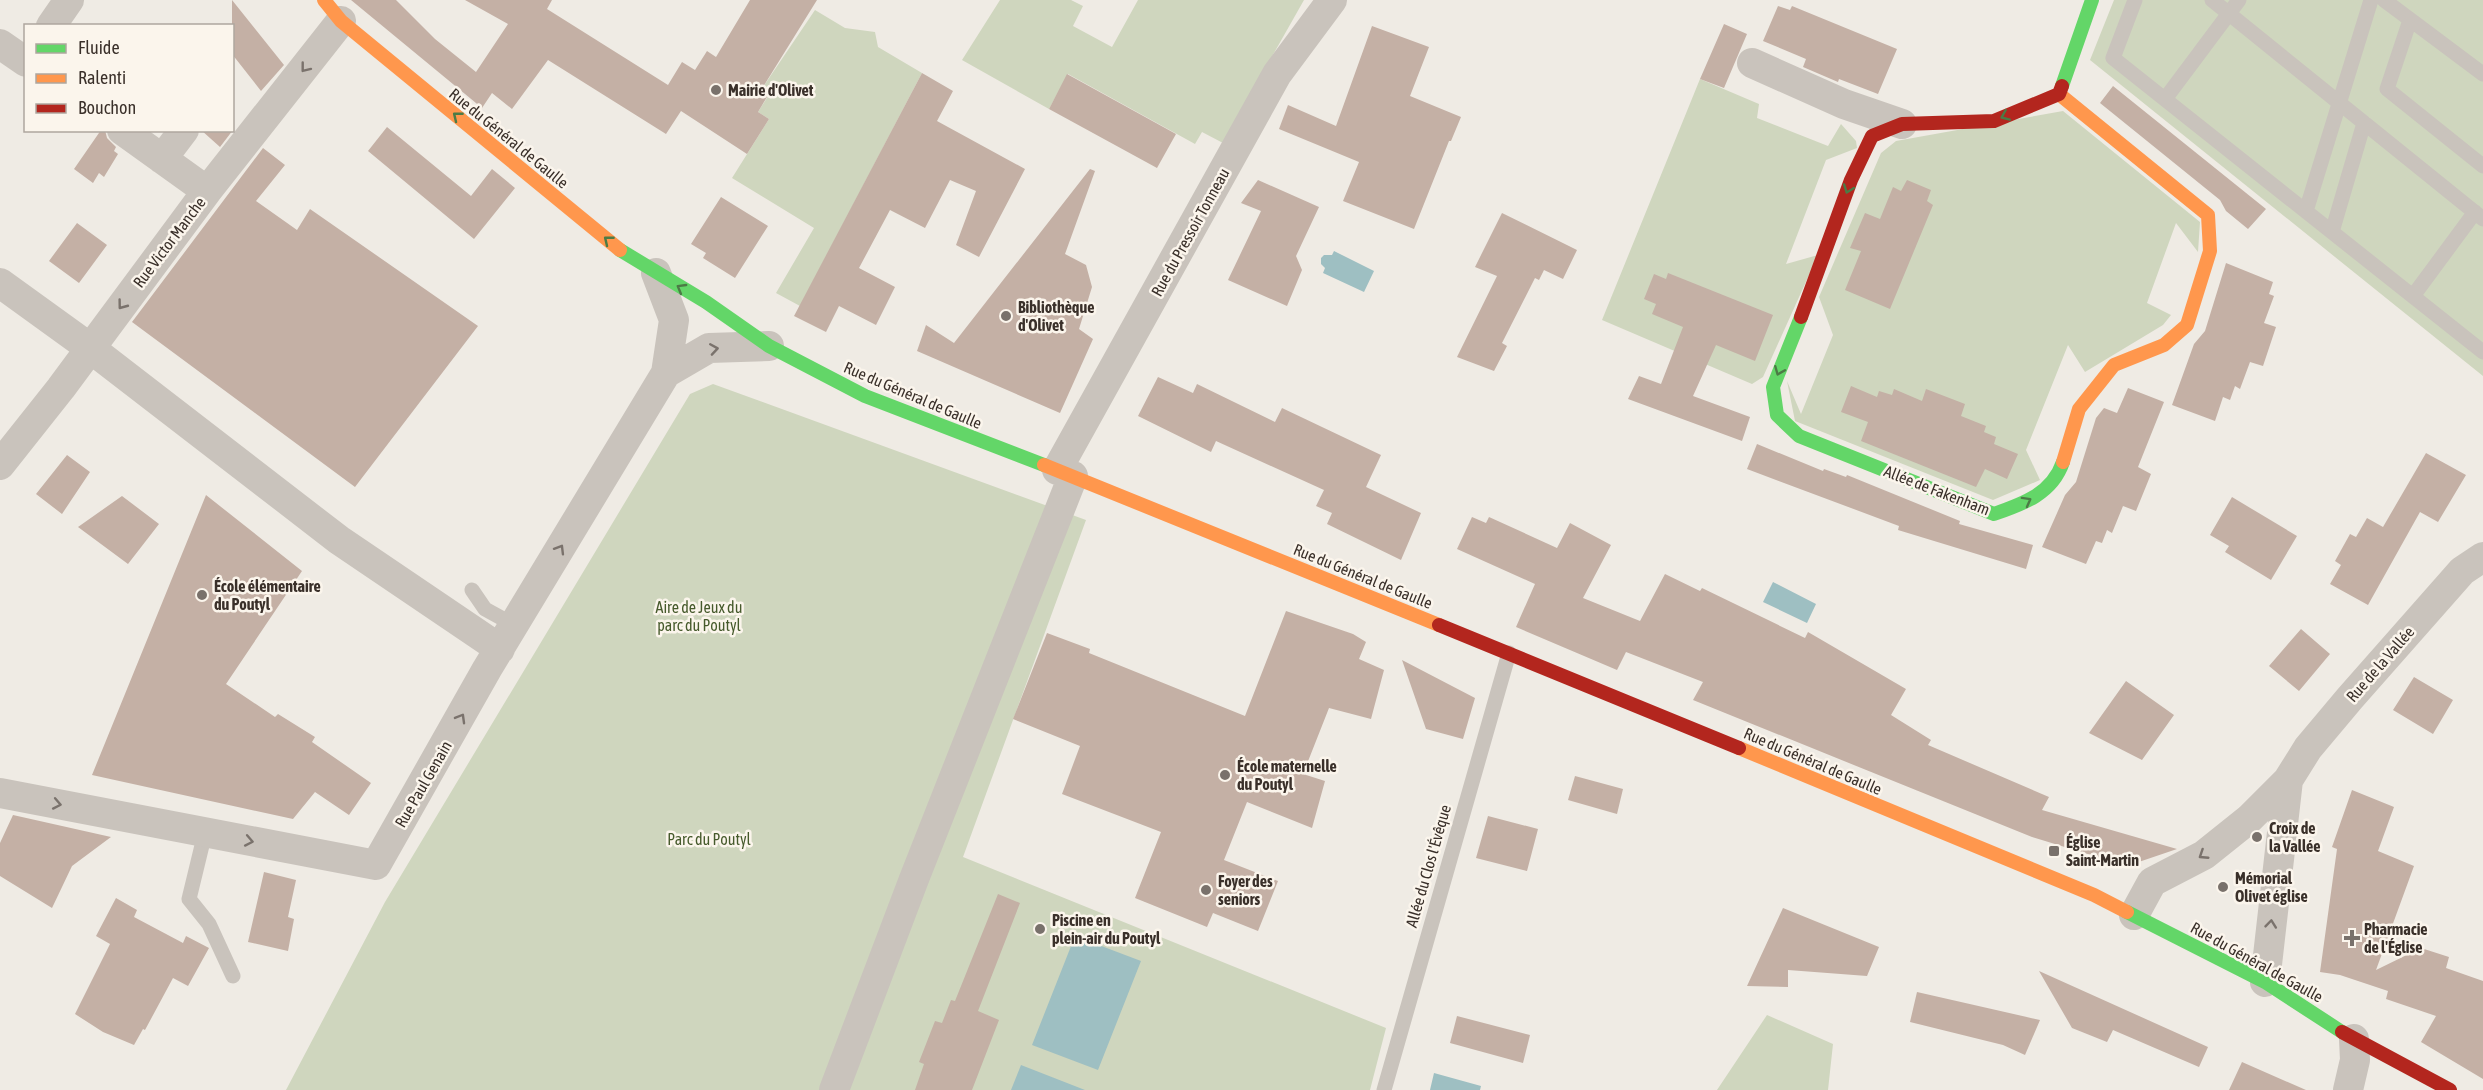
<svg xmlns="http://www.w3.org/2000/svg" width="2483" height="1090" font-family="'Asap Condensed',sans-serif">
<rect width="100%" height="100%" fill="#efebe4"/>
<path fill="#cfd6be" d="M1000 0H1071L1083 6 1073 26 1112 47 1138 0H1304L1223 143 1202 132 1195 144 1068 74 1049 109 962 60Z
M2114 0H2483V376L2090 60Z
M815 10 845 28 875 32 878 47 922 73 800 306 776 293 814 228 732 178 769 119 758 112 770 93 763 87Z
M1700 79 1759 104 1757 118 1828 146 1841 124 1856 141 1857 148 1826 160 1786 264 1818 255 1763 377 1752 384 1602 320Z
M2063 111 2200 222 2198 252 2176 223 2147 303 2171 315 2163 325 2085 372 2068 345 2026 450 2040 480 1993 500 1795 421 1787 381 1801 414 1833 335 1819 297 1881 153 1896 141Z
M713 384 1086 520 963 857 1386 1028 1370 1090H286L385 902 690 394Z
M1767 1015 1833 1044 1828 1090H1717Z"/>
<path fill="#9ebfc2" d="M1334 251 1374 271 1364 292 1323 273 1325 268 1321 264V258L1324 255H1332Z
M1773 582 1816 604 1807 623 1763 602Z
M1075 936 1141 961 1098 1070 1032 1045Z
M1021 1065 1085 1090H1011Z
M1434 1073 1481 1086 1480 1090H1430Z"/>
<path fill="#c4b0a5" d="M232 0 284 65 261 91 232 54Z
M351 0H396L435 39 476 72 508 24 465 0H552L547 9 668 85 682 62 695 70 707 51 716 57 750 0H817L763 87 770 92 758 112 769 119 747 154 681 111 666 134 548 60 512 109 492 93 482 108Z
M1778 6 1790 10 1792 6 1897 49 1878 94 1839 79 1838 82 1803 67 1806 59 1763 41Z
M1724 24 1747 34 1724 88 1700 79Z
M1372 26 1429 47 1410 96 1461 117 1451 141H1449L1414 229 1343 201 1359 162 1279 129 1288 105 1336 126Z
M922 73 953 91 937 121 1025 169 979 257 956 245 976 191 950 180 925 228 890 210 859 268 895 287 876 325 839 306 826 332 794 316Z
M1067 74 1176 134 1157 168 1049 109Z
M2113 86 2266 209 2248 229 2226 211 2220 200 2100 103Z
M387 127 471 196 492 169 515 188 474 239 368 151Z
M101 130H105L107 138 116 147 114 151 118 154 104 177 99 173 93 183 74 169Z
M201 130H233L220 147Z
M263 148 285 165 256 201 297 230 310 209 478 326 355 487 132 322Z
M1090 169 1095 171 1065 254 1086 265 1092 287 1079 329 1093 339 1060 413 917 351 926 325 954 343Z
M1258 180 1319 207 1296 256 1302 270 1287 306 1228 280 1261 211 1241 203Z
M1907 180 1931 190 1927 201 1933 205 1890 309 1845 290 1861 251 1850 248 1865 213 1880 219 1893 187 1901 191Z
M721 197 768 226 735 278 703 258 706 253 691 244Z
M1502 213 1577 250 1563 279 1544 270 1539 280 1535 278 1502 343 1507 346 1494 371 1457 357 1497 276 1475 267Z
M77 223 107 245 79 283 49 261Z
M2226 263 2273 282 2269 294 2274 296 2264 323 2276 327 2263 366 2250 362 2240 389 2235 386 2230 400 2223 397 2215 421 2172 405 2194 344 2205 331Z
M1668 273 1773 315 1755 361 1716 345 1693 396 1750 417 1742 441 1628 399 1639 376 1661 384 1683 327 1652 314 1656 304 1644 299 1654 274 1666 279Z
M1158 377 1193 393 1197 384 1275 422 1282 408 1381 455 1366 487 1421 513 1401 560 1327 524 1332 513 1316 506 1324 490 1216 441 1211 452 1138 416Z
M1851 386 1877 397 1879 391 1892 395 1894 389 1922 401 1926 389 1965 404 1961 416 1986 426 1984 432 1996 437 1994 444 2018 454 2007 479 1985 469 1976 487 1861 441 1868 422 1841 412Z
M2128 388 2164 402 2138 467 2151 474 2136 511 2123 506 2112 533 2107 530 2102 543 2096 541 2086 564 2042 547 2065 495 2076 482 2096 418 2104 408 2117 413Z
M1757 444 1823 471 1824 469 1846 477 1847 475 1960 521 1959 524 2033 545 2026 569 1898 530 1899 526 1747 469Z
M2426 453 2466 475 2438 522 2420 512 2368 605 2330 584 2341 565 2335 561 2350 534 2356 537 2367 518 2383 527Z
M67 455 90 472 62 514 36 494Z
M206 495 302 571 226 684 275 717 278 714 315 737 312 742 371 783 349 815 315 792 293 819 92 775Z
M122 496 159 524 128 564 78 527Z
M2232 497 2297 536 2271 580 2225 552 2229 546 2210 535Z
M1472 517 1486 523 1489 517 1557 548 1570 523 1611 545 1583 598 1640 621 1665 574 1700 591 1702 588 1805 638 1808 632 1906 689 1891 715 1931 740 1928 745 2049 797 2042 810 2177 849 2127 866 2032 837 1693 700 1703 682 1626 652 1617 670 1516 627 1535 584 1457 549Z
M1286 611 1353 634 1366 642 1359 659 1384 670 1371 719 1329 708 1303 774 1325 781 1312 828 1247 802 1224 860 1278 881 1258 931 1213 913 1207 927 1135 898 1161 832 1062 794 1080 746 1013 719 1047 633 1090 649 1089 653 1245 716Z
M2301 629 2330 654 2299 691 2269 666Z
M1402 660 1475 698 1463 739 1426 729Z
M2414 677 2453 700 2433 734 2393 710Z
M2126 681 2174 715 2142 760 2089 733Z
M1575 776 1623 789 1617 814 1568 800Z
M2352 790 2394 807 2378 851 2414 866 2376 970 2421 948 2449 957 2446 968 2483 981V1079L2421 1042 2436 1016 2386 999 2388 991 2340 975 2320 972 2337 849 2332 847Z
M13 815 111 837 72 866 52 908 0 876V843Z
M1488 816 1538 829 1527 871 1476 858Z
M264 872 296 880 288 917 294 919 288 951 248 942Z
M998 894 1020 903 978 1011 999 1020 972 1090H915L924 1064 919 1062 935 1021 942 1023 951 1000 955 1001Z
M116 898 137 910 134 917 183 943 186 936 209 948 188 986 173 978 145 1030 143 1029 134 1045 103 1032 75 1014 110 944 96 936Z
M1783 908 1879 947 1867 976 1788 970V987L1747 986Z
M2039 971 2208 1047 2199 1067 2113 1030 2107 1042 2072 1028Z
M1917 992 2040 1020 2025 1055 2003 1045 1910 1022Z
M1457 1016 1530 1035 1523 1063 1450 1043Z
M2242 1062 2306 1090H2229Z"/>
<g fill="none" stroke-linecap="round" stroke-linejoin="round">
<path stroke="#c9c3bc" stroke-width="15" d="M2135 0 2113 58 2483 352
M2212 0 2483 219
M2384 0 2483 74
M2410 20 2387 89 2483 166
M2165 99 2239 0
M2306 211 2371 0
M2332 232 2364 123
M2413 296 2475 212
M472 590 485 609 514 625
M205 833 189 899 209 924 233 976
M1384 1090 1509 653"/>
<path stroke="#c9c3bc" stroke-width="30" d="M51 26 69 0
M0 44 26 62
M1752 63 1844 104 1902 124
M122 130 207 191
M162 159 184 130
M0 283 90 348 339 540 500 649
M666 373 709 348 769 346
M0 465 61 388 207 191 341 21
M1057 470 1277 74 1332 0
M0 793 376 865 487 669 666 373 674 320 656 273
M2134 915 2152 882 2204 855 2249 819 2288 780 2308 748 2350 698 2462 571 2483 557
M2265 982 2288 780
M834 1090 914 879 1073 476
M2348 1090 2355 1060 2354 1039"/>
<path stroke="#63d668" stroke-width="14" d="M2062 86 2092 0
M620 250 706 302 769 346 865 396 1044 465
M1801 317 1773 387 1777 415 1799 436 1994 514C2023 504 2052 494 2063 462
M2127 912 2265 982 2342 1032"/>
<path stroke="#ff974d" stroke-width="14" d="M324 0 341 21 620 250
M2059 94 2208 215 2210 251 2187 325 2164 345 2114 365 2079 409 2063 462
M1044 465 1439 625
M1739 748 2094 895 2127 912"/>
<path stroke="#b3261e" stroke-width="14" d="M1801 317 1851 180 1872 136 1902 124 1994 121 2059 94 2062 86
M1439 625 1739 748
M2342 1032 2450 1090"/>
</g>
<defs><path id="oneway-chevron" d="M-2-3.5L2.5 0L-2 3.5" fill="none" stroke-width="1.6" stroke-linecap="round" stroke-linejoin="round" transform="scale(1.5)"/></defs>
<g stroke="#7a726c">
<use href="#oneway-chevron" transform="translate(305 68) rotate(128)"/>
<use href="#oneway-chevron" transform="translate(122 305) rotate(127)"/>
<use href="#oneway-chevron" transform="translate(714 349) rotate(-9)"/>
<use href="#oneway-chevron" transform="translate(560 549) rotate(-59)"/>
<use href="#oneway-chevron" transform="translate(461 718) rotate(-60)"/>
<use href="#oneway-chevron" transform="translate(57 804) rotate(11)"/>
<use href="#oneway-chevron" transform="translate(249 841) rotate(11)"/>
<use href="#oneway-chevron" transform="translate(2203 855) rotate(147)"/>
<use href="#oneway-chevron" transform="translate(2271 924) rotate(-84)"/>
</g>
<g stroke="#4c7b46">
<use href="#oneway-chevron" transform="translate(457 116) rotate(-141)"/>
<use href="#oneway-chevron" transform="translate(2005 116) rotate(157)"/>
<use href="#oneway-chevron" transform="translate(1848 189) rotate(110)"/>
<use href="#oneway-chevron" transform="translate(608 240) rotate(-141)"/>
<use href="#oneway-chevron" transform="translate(681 288) rotate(-150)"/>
<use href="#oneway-chevron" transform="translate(1779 371) rotate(112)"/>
<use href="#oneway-chevron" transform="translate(2027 501) rotate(-29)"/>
</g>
<g fill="#79716b" stroke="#fbf5ec" stroke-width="2">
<circle cx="716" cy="90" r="6"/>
<circle cx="1006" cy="316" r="6"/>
<circle cx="202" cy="595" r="6"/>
<circle cx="1225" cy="775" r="6"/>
<circle cx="2257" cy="837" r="6"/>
<rect x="2048" y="845" width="12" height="12" rx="3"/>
<circle cx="2223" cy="887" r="6"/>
<circle cx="1206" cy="890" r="6"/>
<circle cx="1040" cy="929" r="6"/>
<path d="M2349 929h6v6h6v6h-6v6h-6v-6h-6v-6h6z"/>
</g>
<g text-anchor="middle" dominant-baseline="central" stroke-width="5" stroke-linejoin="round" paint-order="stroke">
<g font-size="16" font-weight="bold" fill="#3a302a" stroke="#fbf5ec" text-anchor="start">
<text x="728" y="90">Mairie d'Olivet</text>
<text x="1018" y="307">Bibliothèque<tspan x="1018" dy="18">d'Olivet</tspan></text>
<text x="214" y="586">École élémentaire<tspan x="214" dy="18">du Poutyl</tspan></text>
<text x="1237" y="766">École maternelle<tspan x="1237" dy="18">du Poutyl</tspan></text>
<text x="2269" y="828">Croix de<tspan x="2269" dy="18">la Vallée</tspan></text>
<text x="2066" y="842">Église<tspan x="2066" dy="18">Saint-Martin</tspan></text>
<text x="2235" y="878">Mémorial<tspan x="2235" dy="18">Olivet église</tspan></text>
<text x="1218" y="881">Foyer des<tspan x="1218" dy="18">seniors</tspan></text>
<text x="1052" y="920">Piscine en<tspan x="1052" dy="18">plein-air du Poutyl</tspan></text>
<text x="2364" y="929">Pharmacie<tspan x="2364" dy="18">de l'Église</tspan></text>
</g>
<g font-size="16" fill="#3a302a" stroke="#fbf5ec">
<text transform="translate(509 138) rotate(39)">Rue du Général de Gaulle</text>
<text transform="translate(1190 232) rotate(-61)">Rue du Pressoir Tonneau</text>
<text transform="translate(169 242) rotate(-53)">Rue Victor Manche</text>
<text transform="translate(913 395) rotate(23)">Rue du Général de Gaulle</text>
<text transform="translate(1937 490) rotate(21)">Allée de Fakenham</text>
<text transform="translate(1363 576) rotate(22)">Rue du Général de Gaulle</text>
<text transform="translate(2380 664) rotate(-49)">Rue de la Vallée</text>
<text transform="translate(1813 761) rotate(23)">Rue du Général de Gaulle</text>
<text transform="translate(423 784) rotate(-60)">Rue Paul Genain</text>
<text transform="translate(1428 866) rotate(-74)">Allée du Clos l'Évêque</text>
<text transform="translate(2257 962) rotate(29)">Rue du Général de Gaulle</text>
</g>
<g font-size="16" fill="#465a2c" stroke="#fbf5ec">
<text x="699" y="607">Aire de Jeux du<tspan x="699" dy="18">parc du Poutyl</tspan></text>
<text x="709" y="839">Parc du Poutyl</text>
</g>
</g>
<rect x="24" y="24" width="210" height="108" fill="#fbf5ec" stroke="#aea69e" stroke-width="1.5"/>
<rect x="36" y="44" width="30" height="9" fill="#63d668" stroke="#aea69e" stroke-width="1.5"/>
<text x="78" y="54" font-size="18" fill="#3a302a">Fluide</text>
<rect x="36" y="74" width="30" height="9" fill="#ff974d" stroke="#aea69e" stroke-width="1.5"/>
<text x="78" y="84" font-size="18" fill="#3a302a">Ralenti</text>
<rect x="36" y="104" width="30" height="9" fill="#b3261e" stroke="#aea69e" stroke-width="1.5"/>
<text x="78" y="114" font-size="18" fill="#3a302a">Bouchon</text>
</svg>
